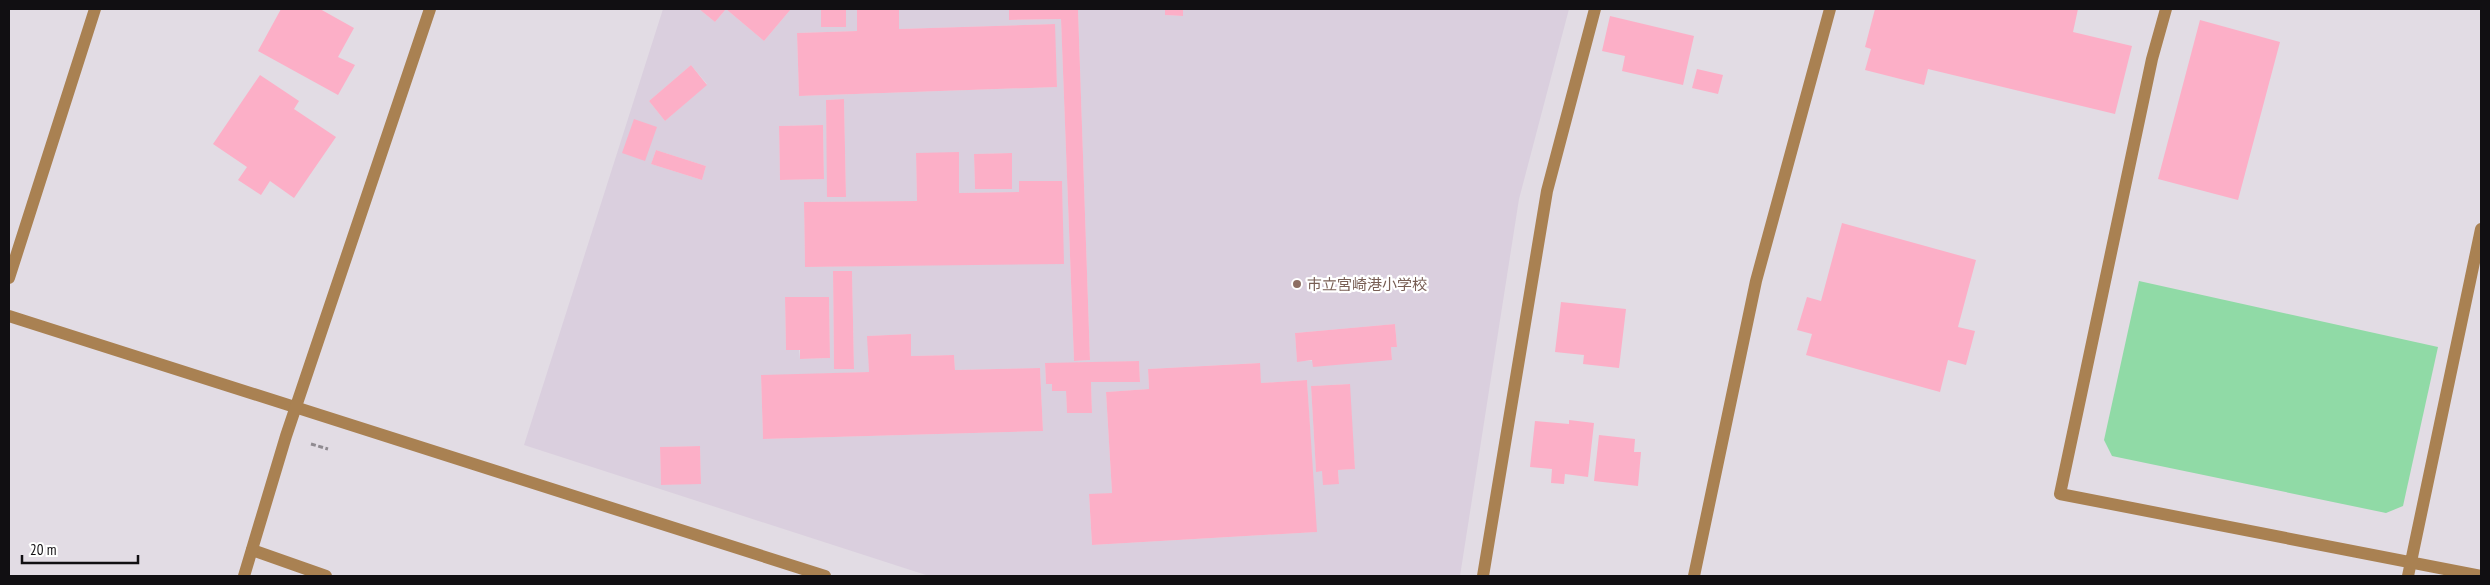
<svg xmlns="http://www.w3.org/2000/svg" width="2490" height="585" font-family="'PT Sans Narrow','Noto Sans JP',sans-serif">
<rect width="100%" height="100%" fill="#e2dce4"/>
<path fill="#dacfde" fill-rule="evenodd" d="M663 9H699L715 22 726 9 764 41 791 9H821L822 27H846V9H857V31L797 33 799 96 1057 87 1054 24 899 29V9H1031L1009 10V20L1061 19 1074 361 1090 360 1078 9H1165V15L1182 16 1183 9H1569L1519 199 1460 576H929L524 445ZM691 65 707 84 665 121 649 101ZM844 99 846 197H828L826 100ZM823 125 824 179 780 180 779 126ZM656 150 706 166 702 180 651 164ZM916 153H959V193L1019 192V181H1062L1063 263 805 267 804 202 917 201ZM1011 153 1012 189H975L974 154ZM833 271H852L854 368 834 369ZM829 297 830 358 800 359 799 350H786L785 298ZM1395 324 1397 347H1391L1392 360 1297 361 1295 333ZM911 334V356L954 355 955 370 1040 368 1043 431 763 439 761 376 869 372 868 336ZM1139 361 1140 382H1091L1092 413H1067L1066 391 1052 384H1046L1045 364ZM1259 363 1261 383 1307 380 1316 532 1092 545 1089 495 1112 493 1106 392 1149 389 1148 369ZM1349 384 1355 469 1338 470 1339 483 1322 471H1316L1311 386ZM700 446 701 483 661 485 660 447Z"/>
<path fill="#90daa6" d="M2139 281 2438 347 2403 506 2386 513 2112 456 2104 440Z"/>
<path fill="#fcafc7" d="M281 9H320L354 28 338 57 355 65 338 95 258 51Z
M699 9H791L764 41 726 9 715 22Z
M821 9H846V27H821Z
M857 9H899V29L1055 24 1057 87 799 96 797 33 857 31Z
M1009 9H1078L1090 360 1074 361 1061 19 1009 20Z
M1165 9H1183V16L1165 15Z
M1875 9H2078L2073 32 2132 46 2115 114 1928 69 1924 85 1865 70 1871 49 1865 47Z
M1610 16 1694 36 1683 85 1622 71 1625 56 1602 51Z
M2200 20 2280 42 2238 200 2158 179Z
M691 65 707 85 665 121 649 101Z
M1697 69 1723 75 1718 94 1692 88Z
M260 75 299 101 294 109 336 137 294 198 270 181 261 195 238 180 247 167 213 144Z
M844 99 846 197H827L826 100Z
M634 119 657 127 645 161 622 153Z
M823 125 824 179 780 180 779 126Z
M656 150 706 166 702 180 651 164Z
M959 152V193L1019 192V181H1062L1064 264 805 267 804 202 917 201 916 153Z
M1012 153V189H975L974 154Z
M1842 223 1976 260 1958 327 1975 331 1966 365 1948 360 1940 392 1806 355 1812 334 1797 330 1807 297 1821 301Z
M833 271H852L854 369H834Z
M785 297H829L830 358 800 359V350H786Z
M1561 302 1626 309 1619 368 1583 364 1584 355 1555 352Z
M1395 324 1397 347H1391L1392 360 1313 367 1312 360 1297 362 1295 333Z
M911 334V356L954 355 955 370 1040 368 1043 431 763 439 761 375 869 372 867 336Z
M1139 361 1140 382H1091L1092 413H1067L1066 391H1052V384H1046L1045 363Z
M1260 363 1261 383 1307 380 1317 532 1092 545 1089 494 1112 493 1106 392 1149 389 1148 369Z
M1350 384 1355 469 1338 470 1339 484 1323 485 1322 471 1316 472 1311 386Z
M1569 420 1594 423 1588 477 1565 474 1564 484 1551 483 1552 469 1530 467 1535 421 1569 424Z
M1599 435 1635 439 1634 452H1641L1638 486 1594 481Z
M700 446 701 484 661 485 660 447Z"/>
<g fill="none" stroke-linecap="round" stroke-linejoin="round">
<path stroke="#8f8a90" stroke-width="3" stroke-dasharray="5 2.5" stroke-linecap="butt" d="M311 444 328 449"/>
<path stroke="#a98152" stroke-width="12" d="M2166 9 2152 59 2060 494 2481 576
M9 278 95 9
M9 316 825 576
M252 550 326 576
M1483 576 1547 191 1595 9
M2408 576 2481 229"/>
<path stroke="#a98152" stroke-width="12" d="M244 576 286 436 430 9
M1694 576 1756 281 1830 9"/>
</g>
<circle fill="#8d6e63" stroke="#fff" stroke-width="2" cx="1297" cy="284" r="5"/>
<g text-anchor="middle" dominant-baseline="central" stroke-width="4.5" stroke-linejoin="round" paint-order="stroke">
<g font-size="15" fill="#785e54" stroke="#fff" text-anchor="start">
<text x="1307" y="284">市立宮崎港小学校</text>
</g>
</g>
<rect width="2490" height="585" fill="none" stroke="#110f12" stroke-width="20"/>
<path d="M22 555v8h116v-8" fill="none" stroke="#110f12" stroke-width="2.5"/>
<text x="30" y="555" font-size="15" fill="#110f12" stroke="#ffffff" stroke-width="4" paint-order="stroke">20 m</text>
</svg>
